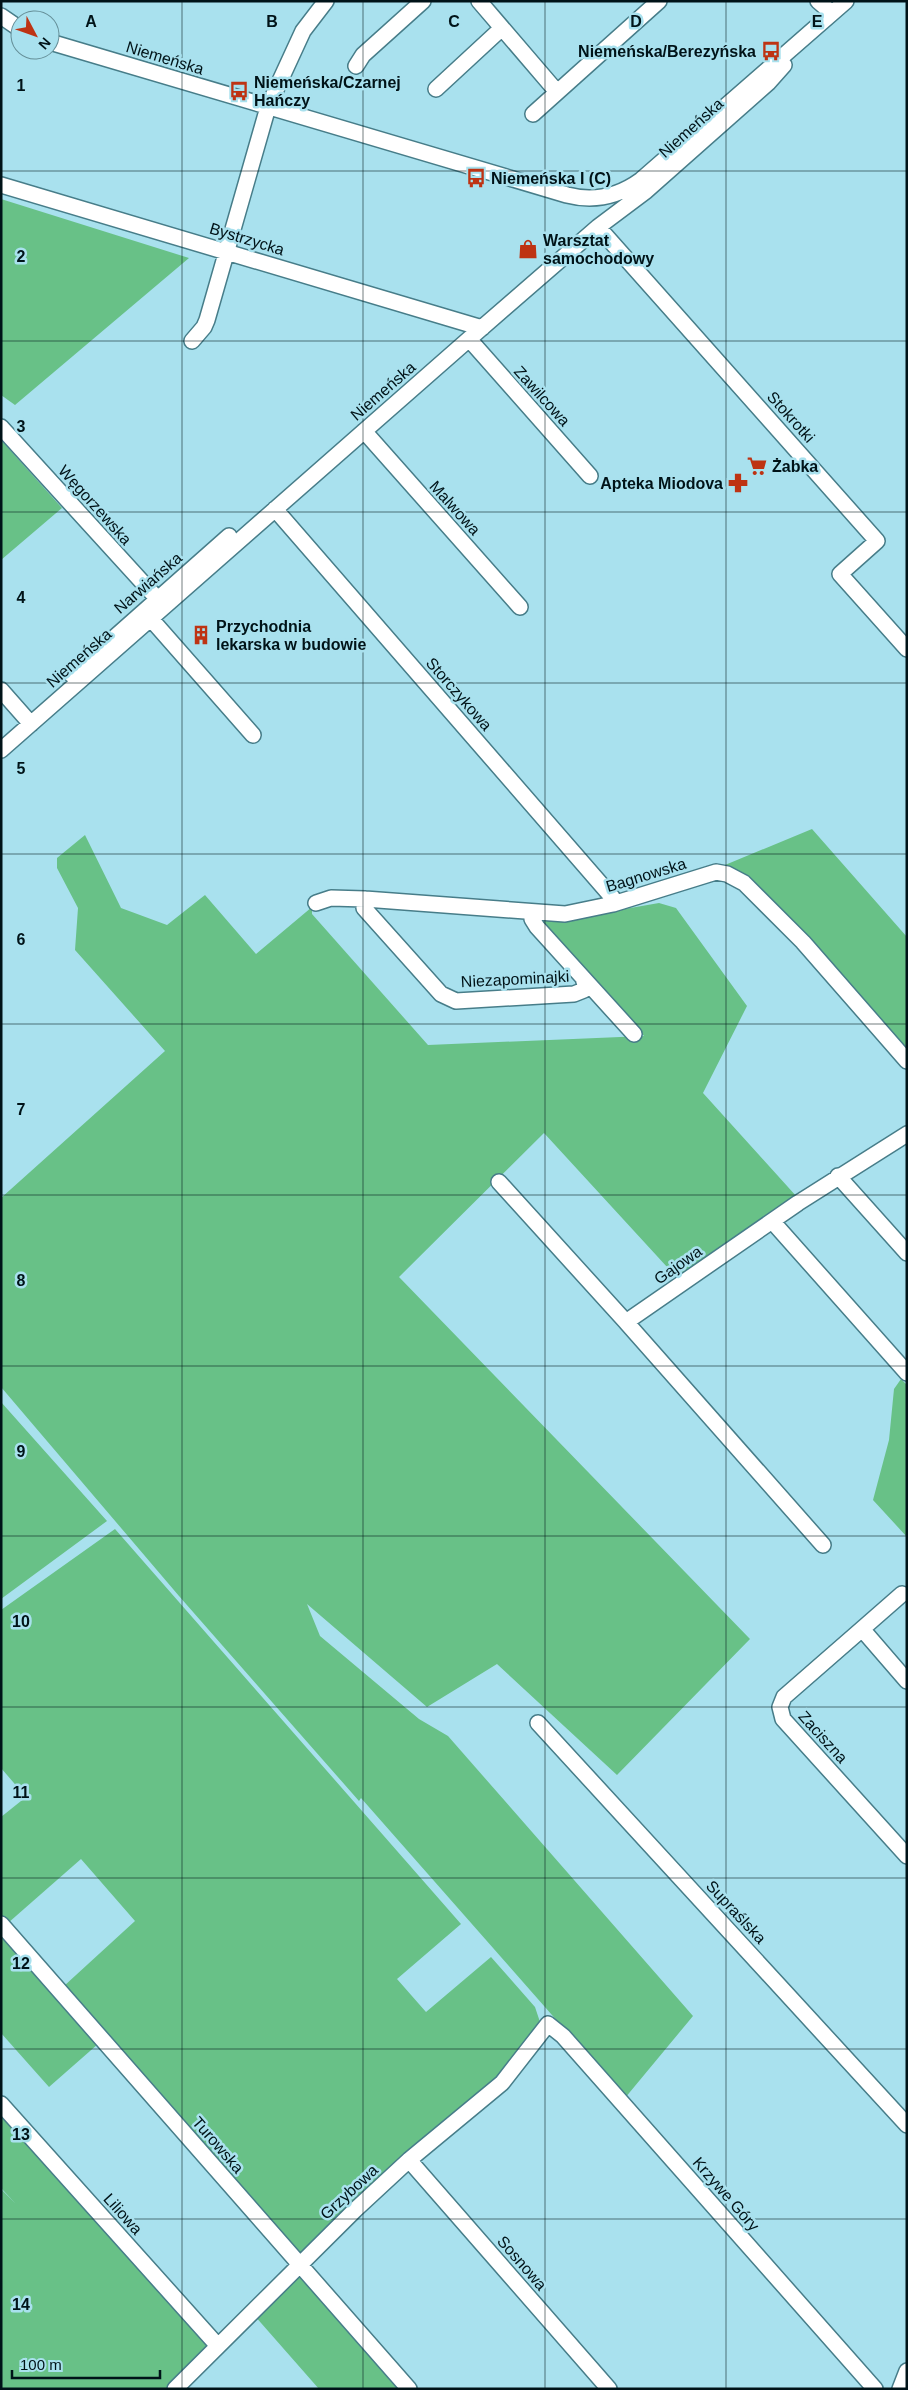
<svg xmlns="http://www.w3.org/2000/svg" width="908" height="2390" font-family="Arial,sans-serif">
<rect width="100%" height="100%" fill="#a9e1ee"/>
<path fill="#68c187" d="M1 199 189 258 15 405 1 395Z
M1 440 62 508 1 560Z
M812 829 907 937V1056L740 878 725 865Z
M85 835 121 908 167 925 205 895 256 954 312 907V914L428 1045 644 1036 535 917 567 919 659 903 676 908 747 1006 703 1093 797 1197 679 1280 544 1133 399 1277 750 1639 617 1775 497 1664 427 1707 307 1604 320 1636 419 1719 448 1736 693 2016 625 2098 361 1798 359 1801 179 1596 1 1387V1198L165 1051 75 950 78 908 57 868V858Z
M901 1379 907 1385V1537L873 1500 889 1440 894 1389Z
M1 1402 107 1521 1 1599Z
M115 1529 461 1924 397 1979 426 2012 491 1957 535 2007 541 2025 507 2071 300 2256 64 1986 135 1921 81 1859 8 1923 1 1915V1817L26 1797 1 1768V1610Z
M1 1934 98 2044 49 2087 1 2033Z
M1 2111 209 2346 166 2389H1V2189L15 2203 1 2188Z
M300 2269 405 2389H319L254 2315Z"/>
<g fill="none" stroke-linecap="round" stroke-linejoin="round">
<defs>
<path id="minor" d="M479 1 557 92
M818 1 832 13
M1 16 20 29
M50 42 567 195C594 202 619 196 641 180L846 1
M356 66 363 55 423 1
M436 89 502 28
M533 114 659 1
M1 185 482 328
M598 227 877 541 840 574 907 649
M469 339 590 476
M192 341 204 327 207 320 268 107 303 31 326 1
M1 427 164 606
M364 431 520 607
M275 509 612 897 613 904
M151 619 253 735
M72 675 229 536
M1 690 31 724
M1 750 469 339 598 227 646 191 768 83 784 65 778 60
M365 899 364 908 441 994 456 1001 574 994 584 990 585 985 583 978
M316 903 331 898 365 899 565 914 613 904 716 872 727 874 744 883 803 942 907 1061
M533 913 532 919 537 927 634 1034
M838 1176 907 1253
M499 1182 626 1322 798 1203 907 1134
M772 1221 907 1373
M626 1322 823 1545
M862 1629 902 1594
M907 1681 862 1629 784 1697 780 1707 783 1719 907 1856
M538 1723 907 2125
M1 1924 409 2389
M1 2104 218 2346
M409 2160 609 2389
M175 2389 355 2210 409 2160 502 2083 548 2024 563 2036 875 2389
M900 2389 907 2371"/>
</defs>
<use href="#minor" stroke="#477d89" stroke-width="18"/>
<use href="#minor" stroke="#fff" stroke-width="15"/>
</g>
<path fill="none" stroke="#001318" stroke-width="1" stroke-opacity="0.55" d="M182 1V2389M363 1V2389M545 1V2389M726 1V2389M1 171H907M1 341H907M1 512H907M1 683H907M1 854H907M1 1024H907M1 1195H907M1 1366H907M1 1536H907M1 1707H907M1 1878H907M1 2049H907M1 2219H907"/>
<defs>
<symbol id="bus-bare" viewBox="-9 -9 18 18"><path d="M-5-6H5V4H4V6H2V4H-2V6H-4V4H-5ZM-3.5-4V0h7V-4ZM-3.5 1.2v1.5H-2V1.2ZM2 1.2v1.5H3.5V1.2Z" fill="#be3313" stroke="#a9e1ee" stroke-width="2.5" paint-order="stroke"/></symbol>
<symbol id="shop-bare" viewBox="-9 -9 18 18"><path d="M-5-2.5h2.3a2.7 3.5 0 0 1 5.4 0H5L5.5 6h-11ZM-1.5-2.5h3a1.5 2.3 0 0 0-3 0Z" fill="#be3313" stroke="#a9e1ee" stroke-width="2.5" paint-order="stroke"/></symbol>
<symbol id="supermarket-bare" viewBox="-9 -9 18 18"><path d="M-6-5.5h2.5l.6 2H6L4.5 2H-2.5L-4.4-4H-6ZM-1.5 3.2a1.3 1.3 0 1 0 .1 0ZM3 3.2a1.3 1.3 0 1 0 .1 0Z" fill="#be3313" stroke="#a9e1ee" stroke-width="2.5" paint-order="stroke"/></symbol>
<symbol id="pharmacy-bare" viewBox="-9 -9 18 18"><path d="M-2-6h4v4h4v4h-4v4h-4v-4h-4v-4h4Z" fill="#be3313" stroke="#a9e1ee" stroke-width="2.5" paint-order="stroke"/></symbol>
<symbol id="building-bare" viewBox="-9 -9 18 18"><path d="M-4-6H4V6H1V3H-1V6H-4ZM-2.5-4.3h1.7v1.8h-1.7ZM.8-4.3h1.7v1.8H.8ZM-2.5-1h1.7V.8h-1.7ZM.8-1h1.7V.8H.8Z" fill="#be3313" stroke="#a9e1ee" stroke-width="2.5" paint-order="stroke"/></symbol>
</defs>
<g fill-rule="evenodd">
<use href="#bus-bare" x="757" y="37" width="28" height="28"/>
<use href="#bus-bare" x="225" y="77" width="28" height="28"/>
<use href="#bus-bare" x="462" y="164" width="28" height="28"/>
<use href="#shop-bare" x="514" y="235" width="28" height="28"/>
<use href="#supermarket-bare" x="743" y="452" width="28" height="28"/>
<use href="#pharmacy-bare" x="724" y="469" width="28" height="28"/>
<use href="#building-bare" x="187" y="621" width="28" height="28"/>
</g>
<g text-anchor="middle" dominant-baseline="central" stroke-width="5" stroke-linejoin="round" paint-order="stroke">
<g font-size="16" font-weight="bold" fill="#001318" stroke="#a9e1ee" text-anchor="start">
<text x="756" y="51" text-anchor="end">Niemeńska/Berezyńska</text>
<text x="254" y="82">Niemeńska/Czarnej<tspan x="254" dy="18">Hańczy</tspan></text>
<text x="491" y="178">Niemeńska I (C)</text>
<text x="543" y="240">Warsztat<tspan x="543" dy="18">samochodowy</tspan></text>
<text x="772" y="466">Żabka</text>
<text x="723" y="483" text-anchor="end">Apteka Miodova</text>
<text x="216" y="626">Przychodnia<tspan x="216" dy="18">lekarska w budowie</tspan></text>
</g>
<g font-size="16" fill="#001318" stroke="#a9e1ee">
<text transform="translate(165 58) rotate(17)">Niemeńska</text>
<text transform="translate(691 128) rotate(-42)">Niemeńska</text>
<text transform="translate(247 239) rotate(17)">Bystrzycka</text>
<text transform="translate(383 391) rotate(-41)">Niemeńska</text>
<text transform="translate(542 396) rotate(48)">Zawilcowa</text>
<text transform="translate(791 417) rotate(48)">Stokrotki</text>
<text transform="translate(95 505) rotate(48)">Węgorzewska</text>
<text transform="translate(455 508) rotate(48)">Malwowa</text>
<text transform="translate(148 583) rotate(-41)">Narwiańska</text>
<text transform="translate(79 658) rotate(-41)">Niemeńska</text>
<text transform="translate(459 694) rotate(49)">Storczykowa</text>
<text transform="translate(646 875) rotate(-17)">Bagnowska</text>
<text transform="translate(515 979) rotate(-3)">Niezapominajki</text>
<text transform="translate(678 1265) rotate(-35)">Gajowa</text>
<text transform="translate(823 1737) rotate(48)">Zaciszna</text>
<text transform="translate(736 1912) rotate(47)">Supraślska</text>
<text transform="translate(218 2145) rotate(49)">Turowska</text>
<text transform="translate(349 2192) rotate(-43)">Grzybowa</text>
<text transform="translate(726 2194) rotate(49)">Krzywe Góry</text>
<text transform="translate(123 2214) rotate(48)">Liliowa</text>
<text transform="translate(522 2263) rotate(49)">Sosnowa</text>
</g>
</g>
<g font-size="16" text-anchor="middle" font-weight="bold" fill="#001318" stroke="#a9e1ee" stroke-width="5" stroke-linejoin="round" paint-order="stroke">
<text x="91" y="27">A</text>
<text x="272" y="27">B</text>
<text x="454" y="27">C</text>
<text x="636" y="27">D</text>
<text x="817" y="27">E</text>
<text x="21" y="91">1</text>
<text x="21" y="262">2</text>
<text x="21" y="432">3</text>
<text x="21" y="603">4</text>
<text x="21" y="774">5</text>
<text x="21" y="945">6</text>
<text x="21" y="1115">7</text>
<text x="21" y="1286">8</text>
<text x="21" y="1457">9</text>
<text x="21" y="1627">10</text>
<text x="21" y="1798">11</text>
<text x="21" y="1969">12</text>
<text x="21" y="2140">13</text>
<text x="21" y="2310">14</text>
</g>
<rect width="908" height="2390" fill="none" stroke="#001318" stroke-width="5"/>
<g transform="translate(35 35) rotate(131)"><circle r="24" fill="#a9e1ee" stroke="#658f98"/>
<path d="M0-4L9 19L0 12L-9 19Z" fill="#be3313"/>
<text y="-8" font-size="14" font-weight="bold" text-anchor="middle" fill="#001318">N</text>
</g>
<path d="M12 2370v8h148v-8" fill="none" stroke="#001318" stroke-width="2.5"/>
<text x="20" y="2370" font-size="15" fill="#001318" stroke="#a9e1ee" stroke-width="4" paint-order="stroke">100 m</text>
</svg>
